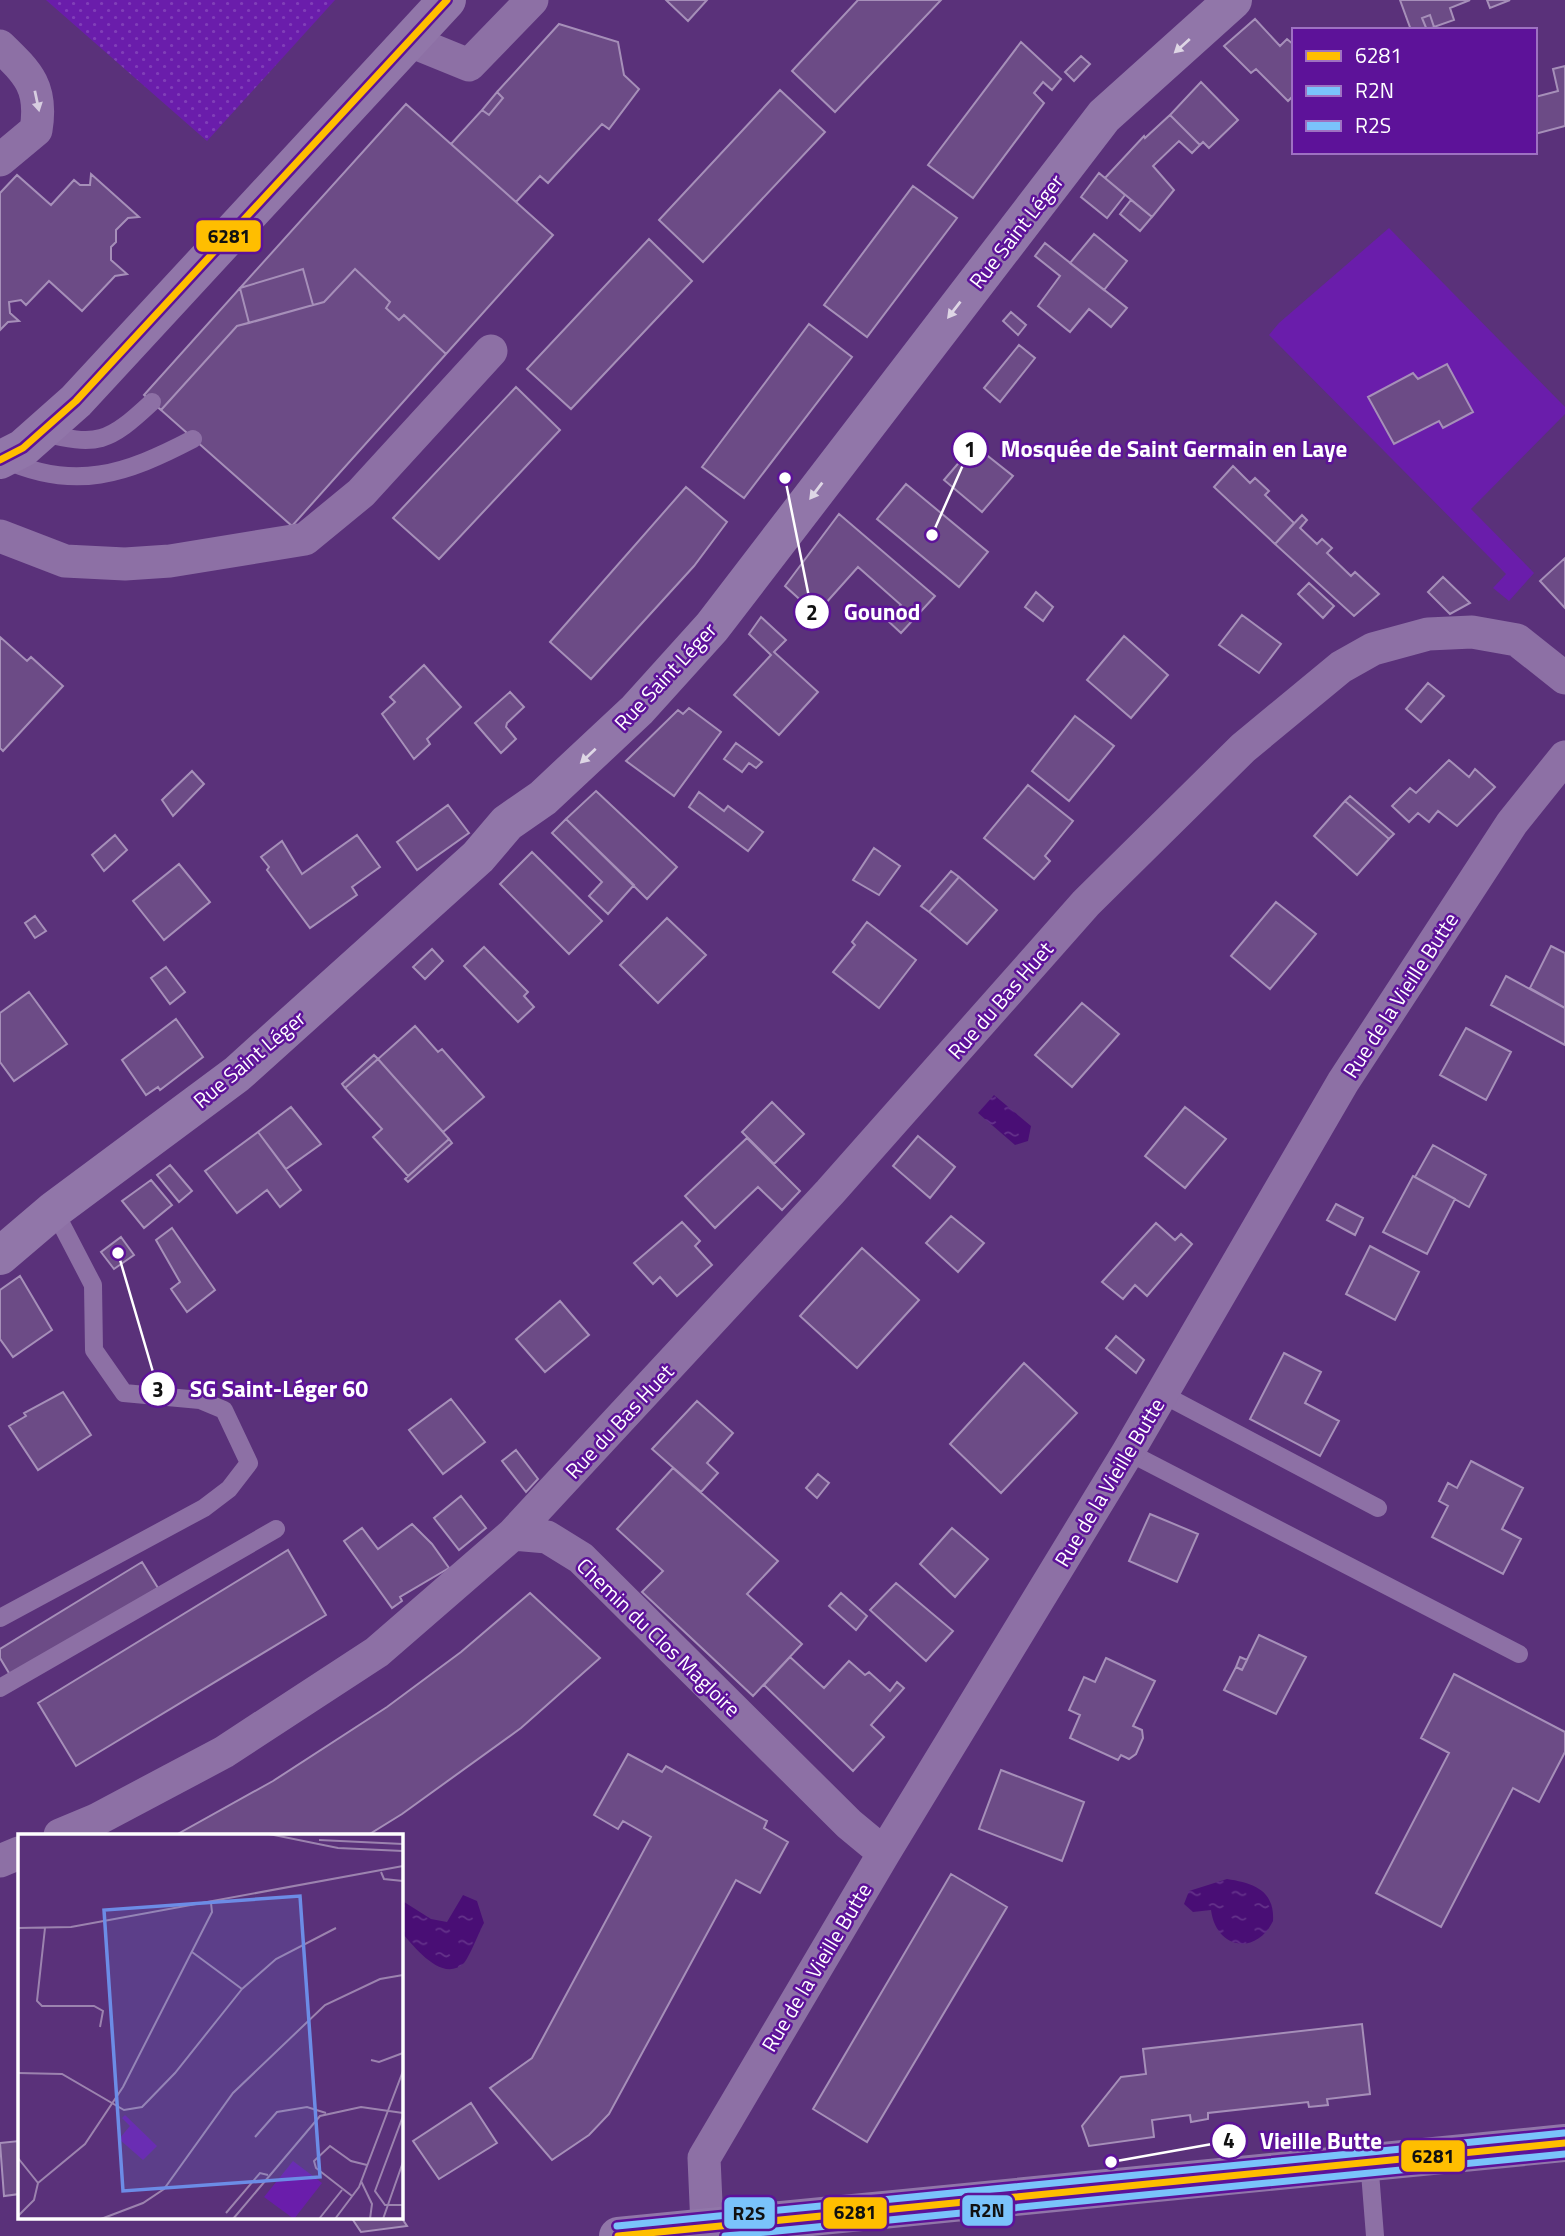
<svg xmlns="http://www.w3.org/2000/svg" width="1565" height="2236" font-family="'Titillium Web',sans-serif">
<defs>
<pattern id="park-dots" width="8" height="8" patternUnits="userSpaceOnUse" patternTransform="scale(1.75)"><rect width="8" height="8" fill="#6a1dab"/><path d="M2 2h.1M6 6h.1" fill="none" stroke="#803fb8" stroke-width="1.8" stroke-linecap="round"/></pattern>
<pattern id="water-ripples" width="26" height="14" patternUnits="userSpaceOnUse" patternTransform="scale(1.75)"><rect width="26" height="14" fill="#490e75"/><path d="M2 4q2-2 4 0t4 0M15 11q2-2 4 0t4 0" fill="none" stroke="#64328a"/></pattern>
</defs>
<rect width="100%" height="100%" fill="#5a317a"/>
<path fill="#6a1dab" d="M1389 228 1565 407V414L1471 509 1534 573 1509 601 1493 588 1506 574 1269 335 1279 323Z"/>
<path fill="url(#park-dots)" d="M46 0H335L207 141Z"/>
<path fill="url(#water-ripples)" d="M994 1095 1031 1126 1028 1141 1015 1145 978 1113Z
M1227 1879C1253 1883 1275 1890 1273 1921 1256 1956 1216 1949 1211 1910L1193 1912 1184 1904 1189 1891Z
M463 1895 477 1901 484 1923C479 1932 470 1956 464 1963 442 1984 414 1946 401 1932V1900L431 1919 447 1922Z"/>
<path fill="#6c4b86" stroke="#a68fb9" stroke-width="2" d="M666 0H707L688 21Z
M858 0H941L835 112 792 71Z
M1400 0H1470L1450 8 1454 20 1434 27 1430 15 1422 18 1427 30H1411Z
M1487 0H1510L1490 8Z
M1430 15 1434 27 1427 30 1422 18Z
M1255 19 1280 46 1287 39 1294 45V95L1288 101 1256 69 1251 73 1224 46Z
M559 24 618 42 624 75 639 89 609 129 602 124 548 183 540 176 516 202 451 144 482 110 489 115 503 98 497 92Z
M1021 42 1061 79 1052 90 1043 82 1034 93 1044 103 973 198 928 165Z
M1081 56 1090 64 1074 81 1065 72Z
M1565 66V126L1535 134V97L1558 91 1553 69Z
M1201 82 1238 120 1209 148 1203 142 1200 145 1170 115Z
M780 90 825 132 703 262 659 220Z
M497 92 503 98 489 115 482 110Z
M406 104 553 235 446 354 404 315 399 320 386 308 390 302 355 269 324 302 313 305 303 269 240 288Z
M1170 115 1200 145 1192 153 1179 141 1153 166 1174 190 1152 217 1105 178 1144 136 1145 138Z
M1099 173 1125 195 1107 218 1081 197Z
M91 174 139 217 128 218 116 230V242L111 247V260L127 274 115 276 82 311 49 281 26 305 21 300 9 302 10 313 19 321 8 322 0 330V193L17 175 51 205 74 180 80 185H90Z
M913 186 957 218 867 337 824 305Z
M1131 200 1152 217 1140 231 1120 214Z
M1094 234 1127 261 1104 290 1070 263Z
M649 239 692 281 571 409 527 369Z
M1045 243 1127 308 1111 327 1089 309 1070 332 1038 306 1060 276 1035 256Z
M303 269 313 305 249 323 240 288Z
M355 269 390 302 386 308 399 320 404 315 446 354 292 526 161 410 237 326 324 302Z
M240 288 249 323 237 326 161 410 144 395Z
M1011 312 1026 325 1018 335 1003 321Z
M809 324 852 357 744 498 702 467Z
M1019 345 1035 358 1000 402 984 388Z
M1447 364 1473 412 1443 428 1439 421 1394 444 1368 397 1413 373 1418 379Z
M516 387 560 430 439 559 393 518Z
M974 445 1013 476 982 512 944 480Z
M1233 466 1250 483 1255 478 1269 491 1265 495 1294 523 1275 544 1214 487Z
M906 484 988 552 959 587 877 519Z
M686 487 727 522 694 566 591 679 550 642Z
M839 514 935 596 901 633 887 620 901 605 858 567 816 614 785 586Z
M1302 515 1307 520 1300 528 1317 544 1322 539 1332 548 1327 553 1351 576 1355 572 1379 594 1354 616 1275 544Z
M1565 558V608L1540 581Z
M1443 577 1470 603 1450 614 1428 592Z
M1309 583 1334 606 1323 618 1298 594Z
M1036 592 1053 607 1043 621 1025 607Z
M1242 615 1281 644 1259 673 1219 645Z
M761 617 786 640 774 652 818 692 779 735 734 695 771 655 749 634Z
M1124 636 1168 675 1131 718 1087 680Z
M0 637 27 661 31 657 63 686 3 751 0 748Z
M424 665 461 707 427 739 430 744 414 759 382 714 395 702 390 697Z
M1428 683 1444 696 1421 722 1406 709Z
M510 692 524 707 507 723 506 727 516 739 501 753 475 723Z
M689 708 721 732 674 796 626 761 678 710 683 714Z
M1075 716 1114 746 1069 801 1032 771Z
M736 743 762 762 756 768 749 763 742 772 724 759Z
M1449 760 1469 777 1475 769 1495 787 1457 826 1438 811 1429 822 1418 813 1409 822 1392 806 1410 788 1416 793Z
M192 771 204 784 173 816 162 800Z
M1028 785 1073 821 1045 856 1050 861 1034 879 984 838Z
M596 791 677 867 647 899 566 819Z
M699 792 724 811 728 806 763 832 748 851 689 807Z
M1350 796 1394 834 1389 839 1345 801Z
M1345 801 1389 839 1357 875 1314 836Z
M448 805 469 833 417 870 397 842Z
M566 819 634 885 608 914 589 896 602 882 552 833Z
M115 835 127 850 104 871 92 855Z
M357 835 380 867 352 887 357 895 310 928 267 870 269 867 261 857 282 841 302 874Z
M874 848 900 866 879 895 853 880Z
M532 852 602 921 569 954 500 884Z
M179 864 210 902 164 940 133 901Z
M951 871 959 877 929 912 921 906Z
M959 877 997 910 967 944 929 912Z
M1276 902 1316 934 1270 989 1231 956Z
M35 916 46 931 35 938 25 923Z
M667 918 706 955 658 1003 620 965Z
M867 922 916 960 879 1008 833 972 855 945 852 942Z
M1551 946 1565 953V1008L1530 988Z
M484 947 528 992 524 996 534 1007 518 1022 464 966Z
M432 949 443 961 425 979 413 967Z
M166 967 185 992 170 1004 151 978Z
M1506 976 1565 1008V1045L1491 1005Z
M29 992 67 1044 14 1081 0 1062V1013Z
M1082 1003 1119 1034 1072 1087 1035 1055Z
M176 1019 203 1057 160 1090 158 1087 146 1095 122 1060Z
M415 1026 438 1052 442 1049 484 1097 443 1132 378 1059Z
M1466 1028 1511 1052 1486 1100 1440 1075Z
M374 1055 378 1059 345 1088 342 1084Z
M378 1059 449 1139 408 1176 373 1137 382 1129 345 1088Z
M772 1102 804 1134 774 1164 742 1132Z
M291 1107 321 1144 286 1169 258 1132Z
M1185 1107 1226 1139 1185 1188 1145 1156Z
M258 1132 301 1190 280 1207 267 1190 237 1213 205 1171Z
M918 1136 955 1167 930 1198 893 1166Z
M747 1138 800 1191 782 1210 758 1187 715 1228 685 1196Z
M449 1139 452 1143 408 1182 405 1179Z
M1433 1145 1486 1175 1469 1207 1415 1177Z
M170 1165 192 1191 179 1202 157 1175Z
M1413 1176 1455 1199 1427 1254 1383 1232Z
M151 1180 172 1205 144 1228 122 1201Z
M1336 1204 1363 1218 1355 1235 1327 1220Z
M951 1216 984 1243 958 1272 926 1243Z
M682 1222 700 1241 695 1246 712 1265 677 1296 660 1277 653 1284 634 1263Z
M1156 1223 1175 1240 1181 1234 1192 1244 1147 1296 1135 1285 1123 1299 1102 1282Z
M172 1228 215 1290 187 1312 171 1289 180 1282 156 1240Z
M121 1237 134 1255 114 1269 101 1252Z
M1370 1246 1419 1272 1395 1320 1346 1294Z
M862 1248 919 1300 857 1368 800 1316Z
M20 1276 52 1330 13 1357 0 1339V1290Z
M560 1301 589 1335 545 1372 516 1339Z
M1116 1336 1144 1360 1136 1373 1106 1348Z
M1284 1353 1321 1372 1305 1403 1339 1421 1320 1456 1250 1419Z
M1024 1363 1077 1413 1001 1493 950 1444Z
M63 1392 91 1435 38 1470 9 1426 26 1416 24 1413Z
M451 1399 485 1442 443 1474 409 1430Z
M697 1401 733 1433 707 1463 718 1473 701 1492 652 1449Z
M516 1450 538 1479 526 1492 502 1461Z
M1471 1461 1523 1488 1502 1529 1521 1539 1503 1574 1432 1537 1448 1506 1439 1501 1448 1483 1457 1488Z
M673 1468 778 1561 747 1594 802 1644 753 1696 642 1592 663 1571 617 1529Z
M818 1474 829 1483 817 1498 806 1488Z
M461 1496 486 1528 459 1550 434 1518Z
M1150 1514 1198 1534 1177 1582 1129 1561Z
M412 1524 432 1544 449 1568 400 1597 402 1601 392 1608 344 1541 362 1528 378 1549Z
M952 1528 988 1559 955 1597 920 1564Z
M288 1550 326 1615 76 1766 38 1703Z
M142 1562 158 1588 12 1678 0 1658V1649Z
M896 1583 953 1631 926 1661 870 1610Z
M530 1593 600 1658 521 1728 402 1814 368 1835H176L273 1781 387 1707 461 1652Z
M841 1593 867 1616 856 1630 829 1606Z
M1259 1635 1306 1657 1276 1714 1224 1690 1236 1667 1242 1670Z
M790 1657 824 1688 849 1661 865 1675 869 1672 890 1691 897 1682 904 1688 871 1725 884 1737 853 1771 764 1685Z
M1240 1657 1247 1660 1242 1670 1236 1667Z
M1106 1658 1155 1681 1133 1726 1142 1730 1143 1738 1136 1754 1129 1759 1121 1755 1118 1760 1070 1738 1080 1715 1069 1710 1084 1677 1095 1682Z
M1454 1674 1565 1732V1752L1539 1802 1513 1788 1441 1927 1376 1893 1449 1753 1421 1738Z
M628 1754 662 1772 666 1766 767 1821 764 1828 788 1842 760 1893 736 1880 609 2114 589 2135 552 2160 490 2088 532 2058 651 1837 623 1821 618 1829 594 1815Z
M1001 1770 1084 1802 1062 1861 979 1829Z
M951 1874 1007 1907 867 2142 813 2109Z
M1362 2024 1370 2094 1327 2099 1328 2105 1309 2107 1308 2102 1208 2113V2119L1191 2122 1190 2115 1152 2120 1154 2137 1089 2146 1082 2126 1121 2077 1146 2074 1143 2049Z
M471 2103 497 2143 439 2179 413 2141Z
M19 2141V2194L4 2196 0 2143Z
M351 2217H401L407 2226 361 2232Z"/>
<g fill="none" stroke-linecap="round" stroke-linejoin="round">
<path stroke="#8d70a5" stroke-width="18" d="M40 432C98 447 108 443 152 402
M3 459C75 492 126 474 193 439
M1162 1394 1378 1508
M1128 1452 1519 1654
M0 1618 204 1508 229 1489 249 1463 224 1410 200 1400 124 1393 94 1350 93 1285 54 1210
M0 1688 276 1529
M1369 2160 1375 2236"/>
<path stroke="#8d70a5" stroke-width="33" d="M410 41 469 65 532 0
M0 46C29 74 43 88 36 130L0 160
M0 536 65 561 125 564 170 561 305 539 361 493 491 351
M513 1534 830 1192 1086 903 1243 748 1341 667 1373 649 1428 634 1472 632 1517 640 1565 678
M60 1835 96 1820 224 1752 377 1652 513 1534 547 1537 581 1558 849 1824 884 1853
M0 1861 19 1853
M707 2226 704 2158 884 1853 1128 1452 1343 1082 1512 823 1565 757"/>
<path stroke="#9176a9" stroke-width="38" d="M0 460 23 448 76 401 447 0
M0 1256 54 1210 237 1074 478 857 507 823 543 798 637 710 712 627 1104 116 1233 0
M618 2236 1565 2143"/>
<defs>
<path id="bus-1" d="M0 460 23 448 76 401 447 0
M618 2236 1565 2143"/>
<path id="bus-2" d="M725 2236 1565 2154"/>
<path id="bus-3" d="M617 2226 1564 2133"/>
</defs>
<use href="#bus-1" stroke="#5d1299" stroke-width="12"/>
<use href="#bus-2" stroke="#5d1299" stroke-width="12"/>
<use href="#bus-3" stroke="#5d1299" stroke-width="12"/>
<use href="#bus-1" stroke="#ffbe00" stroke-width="7"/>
<use href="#bus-2" stroke="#7ac3fb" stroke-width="7"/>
<use href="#bus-3" stroke="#7ac3fb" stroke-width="7"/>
</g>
<defs><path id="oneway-solid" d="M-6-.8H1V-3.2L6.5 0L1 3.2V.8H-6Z" transform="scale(1.75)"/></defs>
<g fill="#ded6e5">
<use href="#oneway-solid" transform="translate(1182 46) rotate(138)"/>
<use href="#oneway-solid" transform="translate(954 310) rotate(128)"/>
<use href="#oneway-solid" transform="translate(816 491) rotate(127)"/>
<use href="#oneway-solid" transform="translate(588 756) rotate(137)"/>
</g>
<use fill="#d7cde0" href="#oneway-solid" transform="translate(37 101) rotate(78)"/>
<g text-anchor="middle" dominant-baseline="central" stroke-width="5" stroke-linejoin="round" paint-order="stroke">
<g font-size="21" fill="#fff" stroke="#5d1299">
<text transform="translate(1016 231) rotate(-52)">Rue Saint Léger</text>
<text transform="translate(665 676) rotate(-47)">Rue Saint Léger</text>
<text transform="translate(1400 995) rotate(-57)">Rue de la Vieille Butte</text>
<text transform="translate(1000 1000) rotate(-49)">Rue du Bas Huet</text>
<text transform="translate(249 1059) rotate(-40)">Rue Saint Léger</text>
<text transform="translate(619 1421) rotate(-47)">Rue du Bas Huet</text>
<text transform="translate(1109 1482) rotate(-59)">Rue de la Vieille Butte</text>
<text transform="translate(659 1637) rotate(44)">Chemin du Clos Magloire</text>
<text transform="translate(816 1967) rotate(-59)">Rue de la Vieille Butte</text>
</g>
</g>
<g transform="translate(18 1834)">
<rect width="385" height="385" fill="#5a317a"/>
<path d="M107 281 139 312 125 326 101 305 112 292 104 284Z" fill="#6a1dab"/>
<path d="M275 327 304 349 276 385 246 363Z" fill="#6a1dab"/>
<path fill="none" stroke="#9c83af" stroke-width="2" d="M251 0 320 14 385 17M301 6 385 10M363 38 366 45 385 47M0 94 53 93 385 32M27 94 19 167 24 172H76L85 177 82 193M174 118 224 155 258 125 318 94M353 226 361 228 385 219M0 239 44 240 106 276 124 273 157 239 224 155M385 282 357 357 367 371H385M237 303 259 278 289 273 308 279M0 324 20 349 16 366 0 382M343 347 354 370 352 385M20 349 67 310 105 253 194 78 193 69M334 362 298 334 296 327 312 312 333 327 349 331M208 379 242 339 250 341M83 385 125 369 146 355 215 259 307 171 362 145 385 141M215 385 302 282 343 273 385 279M301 385 324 356M317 385 341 353 385 237M365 385 385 328"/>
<path fill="#6c8ce6" fill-opacity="0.15" stroke="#6c8ce6" stroke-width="3.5" d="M282 62 302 343 105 357 86 76Z"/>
<rect width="385" height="385" fill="none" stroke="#fff" stroke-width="3.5"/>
</g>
<path fill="none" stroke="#fff" stroke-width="2.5" d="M932 535L970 449M785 478L812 612M118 1253L158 1389M1111 2162L1229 2141"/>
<g fill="#fff" stroke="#5d1299" stroke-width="2.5">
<circle cx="932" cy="535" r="7"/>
<circle cx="785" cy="478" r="7"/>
<circle cx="118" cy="1253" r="7"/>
<circle cx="1111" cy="2162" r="7"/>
<circle cx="970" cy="449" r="18"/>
<circle cx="812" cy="612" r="18"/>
<circle cx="158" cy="1389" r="18"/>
<circle cx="1229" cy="2141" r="18"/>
</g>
<g font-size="21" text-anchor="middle" font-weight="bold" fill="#111">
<text x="970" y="457">1</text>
<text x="812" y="620">2</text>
<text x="158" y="1397">3</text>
<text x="1229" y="2148">4</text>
</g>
<g font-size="23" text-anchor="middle" font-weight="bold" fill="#fff" stroke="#5d1299" stroke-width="5" stroke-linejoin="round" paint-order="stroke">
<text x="1174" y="457">Mosquée de Saint Germain en Laye</text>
<text x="882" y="620">Gounod</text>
<text x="279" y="1397">SG Saint-Léger 60</text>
<text x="1321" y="2149">Vieille Butte</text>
</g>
<g stroke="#5d1299" stroke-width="2.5">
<rect x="195" y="219" width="67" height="34" rx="7" fill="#ffbe00"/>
<rect x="1400" y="2139" width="66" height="34" rx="7" fill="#ffbe00"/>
<rect x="961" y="2194" width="53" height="33" rx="7" fill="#7ac3fb"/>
<rect x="822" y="2196" width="66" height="34" rx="7" fill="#ffbe00"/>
<rect x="723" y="2196" width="53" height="34" rx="7" fill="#7ac3fb"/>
</g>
<g font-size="19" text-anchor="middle" font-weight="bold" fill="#111">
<text x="229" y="243">6281</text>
<text x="1433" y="2163">6281</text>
<text x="987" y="2217">R2N</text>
<text x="855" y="2219">6281</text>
<text x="749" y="2220">R2S</text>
</g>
<rect x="1292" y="28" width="245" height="126" fill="#5d1299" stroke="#9e71c2" stroke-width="2"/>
<rect x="1306" y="51" width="35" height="10" fill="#ffbe00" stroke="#9e71c2" stroke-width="2"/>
<text x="1355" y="63" font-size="21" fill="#ffffff">6281</text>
<rect x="1306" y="86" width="35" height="10" fill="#7ac3fb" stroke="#9e71c2" stroke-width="2"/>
<text x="1355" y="98" font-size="21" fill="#ffffff">R2N</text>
<rect x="1306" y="121" width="35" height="10" fill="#7ac3fb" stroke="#9e71c2" stroke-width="2"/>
<text x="1355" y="133" font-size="21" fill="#ffffff">R2S</text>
</svg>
